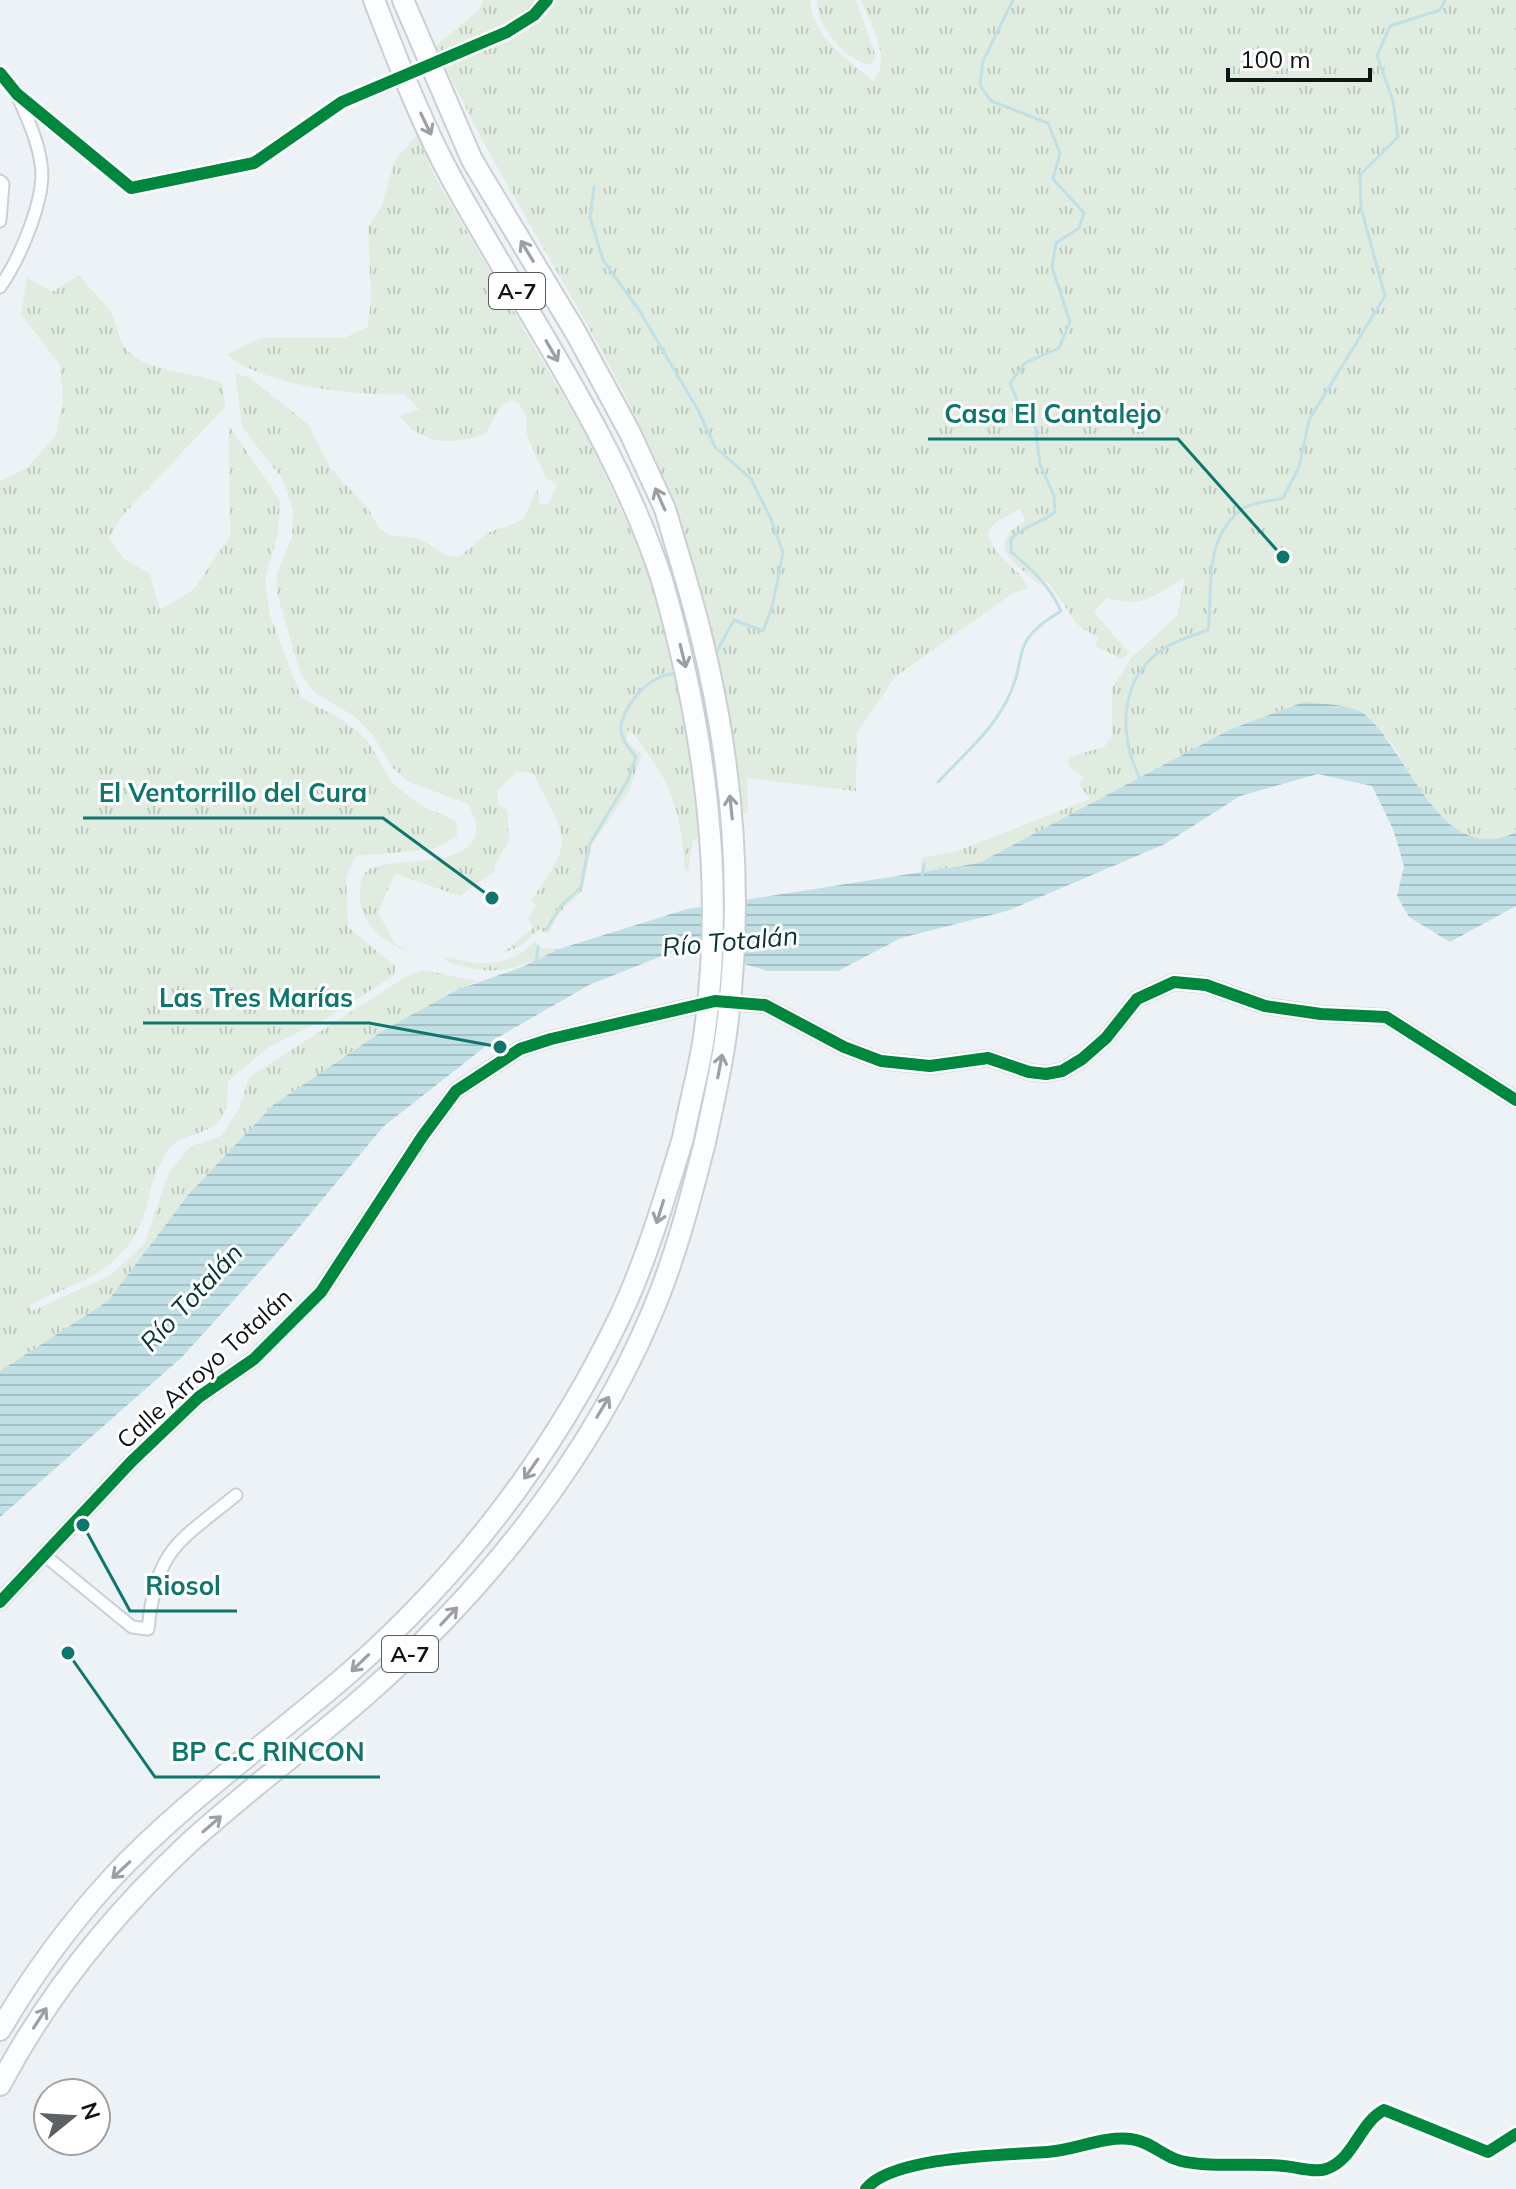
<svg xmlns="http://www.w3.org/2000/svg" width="1516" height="2189" font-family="Mulish,sans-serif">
<defs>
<pattern id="grass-tufts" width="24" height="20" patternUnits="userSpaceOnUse" patternTransform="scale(2)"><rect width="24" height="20" fill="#e0ecdf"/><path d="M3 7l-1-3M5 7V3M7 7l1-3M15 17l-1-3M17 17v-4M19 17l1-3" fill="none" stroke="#bfcabf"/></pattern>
<pattern id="water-rules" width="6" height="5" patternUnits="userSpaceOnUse" patternTransform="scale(2)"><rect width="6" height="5" fill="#c1e0e6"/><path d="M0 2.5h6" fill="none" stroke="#a5bfc5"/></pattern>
</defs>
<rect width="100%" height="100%" fill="#edf2f7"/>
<path fill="url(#grass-tufts)" d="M483 0H543L467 55C501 41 534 29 557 0H810C812 37 847 58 873 81 893 59 870 24 861 0H1516V832C1461 859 1430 805 1405 765 1399 757 1395 745 1388 739 1376 727 1322 710 1304 702L1231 729 979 863 921 872 922 858 957 851 1090 799 1079 784 1084 778 1068 765 1069 757 1104 747 1112 736V688L1132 657 1177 616 1185 577C1154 596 1144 608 1107 598L1094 612 1129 653 1122 659 1095 646 1098 638 1078 625 1048 582 1038 584C1014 562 984 545 1025 521L1020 509 996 522 988 532C992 559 1019 565 1028 588L1013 593 895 677 857 733 856 791 747 778 748 812 693 840 688 871H685C681 806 670 779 629 729L626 740 642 755 629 791 592 844 582 891 560 912 548 934 539 929 520 946 501 954 533 928 528 918 536 905 531 901C577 835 567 842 533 773L516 772 498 790V804L507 810 509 841 494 866 496 870 460 896 395 874 378 912 394 943 413 953C384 943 359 926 360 892 360 884 361 876 368 870 388 854 508 876 468 804L407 781 392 767 372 734 354 716 315 693 300 673 277 593V573L292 537 293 511 283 480 242 427 235 373 250 378 308 424 331 469 367 507 379 528 390 535 418 538 446 555 459 557 487 533 523 520 537 488 540 504 548 505 557 485 546 478 527 436 526 416 520 405 512 400 502 405 485 434C451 446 423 445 399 416L419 409 405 394C355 396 266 386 227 355L260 338H344L368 327 371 299 368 227 381 208 395 160 417 135 436 179 589 440 654 582 694 570C686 545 680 519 670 494 608 338 505 200 436 46L480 9Z
M817 0H856L876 57 871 65C845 61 816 26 817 0Z
M79 275C88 287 99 297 108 308 118 321 115 339 129 352 152 374 196 371 223 384L225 407 122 516 109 538 123 558 150 574 160 610 194 589 230 536 229 426 280 500 278 532 265 580 270 615 301 697 344 721 367 740 392 783 420 805 456 821 457 836 434 849 356 856 346 877 348 927 395 966 394 975 330 1016 269 1047 228 1081C227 1114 226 1124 193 1135 187 1137 181 1138 176 1142 157 1161 152 1183 146 1208 129 1270 81 1280 29 1305L32 1311 111 1275 144 1244 169 1172 191 1146 221 1136 239 1109 249 1077 409 975 424 970 477 981 384 1030 273 1105 188 1195 108 1301 0 1371V481L28 467 56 435 63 400 60 365 21 314 27 278 52 292Z
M535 941 543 948 559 949C515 970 492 979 444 960L449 957C482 967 509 967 535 941Z"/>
<path fill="url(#water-rules)" d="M1304 702C1320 704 1352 704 1364 714 1410 751 1439 869 1516 832V906L1450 942 1409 917 1397 896 1404 866 1393 829 1372 786 1318 774 1240 796 1165 844 1007 911 901 938 838 971H768L685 947 589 985 495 1039 384 1126 284 1245 181 1358 0 1517V1371L108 1301 188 1195 273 1105 384 1030 457 990 522 967 559 949 687 909 979 863 1231 729Z"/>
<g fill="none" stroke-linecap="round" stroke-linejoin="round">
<path stroke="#c1e0e6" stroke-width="3" d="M594 187 590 217 603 260 639 310 698 410 715 447 751 479 771 519 783 553 772 607 763 631 734 620 713 658
M938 782C962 756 989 734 1006 702 1031 655 1005 645 1061 611 1050 586 1032 569 1011 552V539C1024 525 1040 524 1055 512L1054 496 1040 464 1035 426 1019 405 1010 383 1025 363 1059 348 1070 322 1052 267 1056 243 1079 228 1084 213 1053 179 1060 153 1048 123 991 101 980 85 983 61 1013 0
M1142 782C1117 736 1118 675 1168 646 1180 639 1195 635 1208 630 1213 587 1203 542 1240 510 1249 503 1271 501 1283 498L1299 467 1309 420 1385 296 1361 208 1360 175 1398 137 1393 101 1377 56 1390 26 1440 10 1445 0
M922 876 924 864
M546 930 560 907 581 887 589 845 628 780 636 757C629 748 621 740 621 728 622 705 654 670 678 674
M536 963 538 947"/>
<defs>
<path id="minor" d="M465 50C495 37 525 25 547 0
M0 73 17 94 131 188 254 163 342 102 376 89
M0 181 3 184 0 221
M0 287C19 260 47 197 41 164 38 141 28 120 19 99
M43 1554 132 1627 148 1629C157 1548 176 1544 236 1495
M866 2189C892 2156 1006 2155 1047 2152 1076 2150 1102 2136 1131 2139 1148 2141 1160 2153 1175 2159 1200 2169 1254 2162 1284 2166 1296 2167 1315 2173 1326 2169 1354 2160 1359 2123 1384 2110L1488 2152 1516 2134"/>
<path id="tertiary" d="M0 1602 131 1462 199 1397 254 1359 321 1292 422 1137 456 1091 520 1049 551 1039 715 1001 765 1005 844 1047 881 1061 930 1066 988 1058 1029 1072 1046 1074 1062 1071 1082 1059 1106 1038 1137 999 1174 982 1206 985 1265 1006 1321 1014 1386 1017 1516 1100"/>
<path id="motorway" d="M374 0C398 62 422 125 454 183 527 315 615 437 662 580
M403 0 472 160 576 333 630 433 665 509 684 573
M0 2030C31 1977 69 1925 111 1879 181 1803 271 1741 349 1673 463 1573 555 1452 621 1314 647 1258 665 1197 683 1138
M0 2085C48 1994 114 1913 189 1843 246 1791 308 1746 366 1695 484 1591 589 1461 651 1315 675 1259 690 1201 705 1142"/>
</defs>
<use href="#minor" stroke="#cbcfd3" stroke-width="15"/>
<use href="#tertiary" stroke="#cbcfd3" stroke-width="18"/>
<use href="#motorway" stroke="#cbcfd3" stroke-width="24"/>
<use href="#minor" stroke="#fcfdfe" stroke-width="11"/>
<use href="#tertiary" stroke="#fcfdfe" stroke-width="14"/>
<use href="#motorway" stroke="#fcfdfe" stroke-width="20"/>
<defs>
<path id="minor-bridge" d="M376 89 465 50"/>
<path id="motorway-bridge" d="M684 573C730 726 748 882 725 1041 720 1075 712 1109 705 1142
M662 580C705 731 727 887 703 1043 698 1074 689 1106 683 1138"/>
</defs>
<use href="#minor-bridge" stroke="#cbcfd3" stroke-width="15" stroke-linecap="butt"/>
<use href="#motorway-bridge" stroke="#cbcfd3" stroke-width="24" stroke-linecap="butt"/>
<use href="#minor-bridge" stroke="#fcfdfe" stroke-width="11"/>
<use href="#motorway-bridge" stroke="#fcfdfe" stroke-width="20"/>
<defs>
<path id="cycleway" d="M0 73 17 94 131 188 254 163 342 102 507 32 534 15 547 0
M0 1602 131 1462 199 1397 254 1359 321 1292 422 1137 456 1091 520 1049 551 1039 715 1001 765 1005 844 1047 881 1061 930 1066 988 1058 1029 1072 1046 1074 1062 1071 1082 1059 1106 1038 1137 999 1174 982 1206 985 1265 1006 1321 1014 1386 1017 1516 1100
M866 2189C892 2156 1006 2155 1047 2152 1076 2150 1102 2136 1131 2139 1148 2141 1160 2153 1175 2159 1200 2169 1254 2162 1284 2166 1296 2167 1315 2173 1326 2169 1354 2160 1359 2123 1384 2110L1488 2152 1516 2134"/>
</defs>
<use href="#cycleway" stroke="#fff" stroke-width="17"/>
<use href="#cycleway" stroke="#00873e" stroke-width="12"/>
</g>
<defs><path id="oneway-shaft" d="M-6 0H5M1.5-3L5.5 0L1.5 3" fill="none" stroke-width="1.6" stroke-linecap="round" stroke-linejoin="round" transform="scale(2)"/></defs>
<g stroke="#9e9fa1">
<use href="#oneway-shaft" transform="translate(426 124) rotate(64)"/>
<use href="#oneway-shaft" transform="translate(527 251) rotate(-121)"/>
<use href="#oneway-shaft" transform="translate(552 351) rotate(60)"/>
<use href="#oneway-shaft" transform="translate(660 499) rotate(-114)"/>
<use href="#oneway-shaft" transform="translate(683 656) rotate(76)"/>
<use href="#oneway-shaft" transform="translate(731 807) rotate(-96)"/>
<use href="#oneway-shaft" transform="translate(720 1066) rotate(-79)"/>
<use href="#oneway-shaft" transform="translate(660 1212) rotate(107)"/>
<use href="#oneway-shaft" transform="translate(603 1407) rotate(-59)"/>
<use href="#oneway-shaft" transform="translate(531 1469) rotate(125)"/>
<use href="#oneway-shaft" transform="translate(449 1616) rotate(-47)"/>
<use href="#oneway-shaft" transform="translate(360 1663) rotate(136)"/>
<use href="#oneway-shaft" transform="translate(212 1824) rotate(-41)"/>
<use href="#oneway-shaft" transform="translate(121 1870) rotate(137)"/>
<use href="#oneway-shaft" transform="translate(40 2018) rotate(-57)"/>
</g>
<g text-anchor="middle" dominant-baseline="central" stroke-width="6" stroke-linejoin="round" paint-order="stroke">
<g fill="#fff" stroke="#585a5c" stroke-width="2">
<rect x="489" y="273" width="56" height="36" rx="6"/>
<rect x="382" y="1636" width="56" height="36" rx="6"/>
</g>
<g font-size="22" font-weight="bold" fill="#101316">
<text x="517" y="291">A-7</text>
<text x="410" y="1654">A-7</text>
</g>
<g font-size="24" fill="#101316" stroke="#fff">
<text transform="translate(204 1368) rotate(-42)">Calle Arroyo Totalán</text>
</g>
<g font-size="26" font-style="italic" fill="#093438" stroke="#fff">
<text transform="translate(730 941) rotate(-5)">Río Totalán</text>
<text transform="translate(191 1297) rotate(-47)">Río Totalán</text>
</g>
</g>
<path fill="none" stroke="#0f766e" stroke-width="3" d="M1283 557L1178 439H928M492 898L383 818H83M500 1047L369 1023H143M83 1525L130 1611H237M68 1653L155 1777H380"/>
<g fill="#0f766e" stroke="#fff" stroke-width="3">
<circle cx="1283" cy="557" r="8"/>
<circle cx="492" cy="898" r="8"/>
<circle cx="500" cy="1047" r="8"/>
<circle cx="83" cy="1525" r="8"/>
<circle cx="68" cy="1653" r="8"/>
</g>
<g font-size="26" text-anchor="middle" font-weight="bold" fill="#0f766e" stroke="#fff" stroke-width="6" stroke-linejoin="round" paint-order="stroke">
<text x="1053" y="423">Casa El Cantalejo</text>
<text x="233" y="802">El Ventorrillo del Cura</text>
<text x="256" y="1007">Las Tres Marías</text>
<text x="183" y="1595">Riosol</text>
<text x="268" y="1761">BP C.C RINCON</text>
</g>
<g transform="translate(72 2117) rotate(72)"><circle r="38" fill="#ffffff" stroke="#9fa1a2" stroke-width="2"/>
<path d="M0-6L14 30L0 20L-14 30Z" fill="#5d6165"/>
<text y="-12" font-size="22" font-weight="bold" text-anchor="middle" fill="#101316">N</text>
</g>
<path d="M1228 68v12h142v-12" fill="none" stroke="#101316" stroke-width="4"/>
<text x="1240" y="68" font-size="24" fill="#101316" stroke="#ffffff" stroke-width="6" paint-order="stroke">100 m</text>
</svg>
